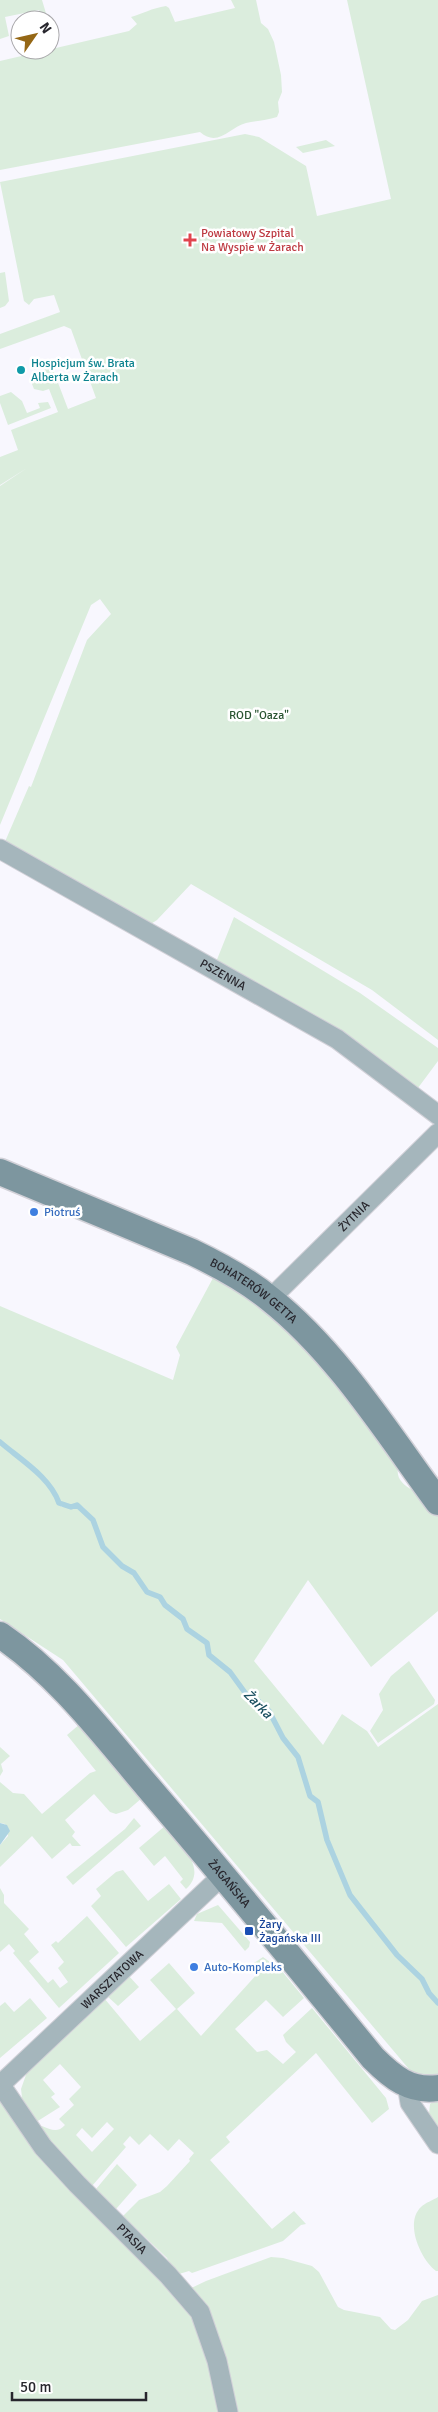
<svg xmlns="http://www.w3.org/2000/svg" width="438" height="2412" font-family="Signika,sans-serif">
<rect width="100%" height="100%" fill="#f8f7fe"/>
<path fill="#dbeddd" fill-rule="evenodd" d="M0 0H42L48 20H42L39 10 5 17 9 36 0 39Z
M231 0H256L261 23 268 29 274 42 281 75 282 92 278 102 279 112 277 117C267 120 256 121 246 123 230 127 218 148 200 132L0 170V61L129 31 137 24 131 17C142 14 152 8 166 6L169 8 175 22 235 8Z
M347 0H438V1040L372 990 191 884 157 920 143 929 4 844 29 786 31 787 87 640 111 614 100 599 91 605 0 825V486L27 468 0 485V457L18 450 11 430 58 412 49 389 43 391 34 389 32 384 33 374 52 367 68 409 96 398 71 329 64 326 0 349V334L60 312 54 295 34 299 29 305 24 301 0 182 245 134 259 137 306 166 317 216 391 199Z
M326 140 335 146 303 153 296 147Z
M5 272 9 301 5 306 0 308V273Z
M11 392 22 401 27 413 40 408 38 403 48 402 51 408 8 425 0 403V396Z
M234 917 360 993 438 1048V1061L412 1096 216 962Z
M213 1278 231 1288 234 1287 281 1321 346 1392 398 1467C396 1479 403 1484 412 1490L417 1489 438 1516V1611L371 1667 308 1580 254 1661 323 1745 342 1714 367 1731 378 1747 438 1704V2002L430 1994 422 1979 397 1955 351 1895 327 1840 318 1802 311 1796 302 1770 310 1796 317 1803 326 1840 348 1894 362 1914 396 1956 406 1967 412 1970 428 1989V1994L438 2004V2077L414 2075 63 1660 0 1619V1444C20 1461 49 1479 58 1504L62 1507 77 1506 82 1509 92 1520 103 1548 122 1566 134 1574 147 1592 160 1597 165 1605 183 1619 186 1630 208 1646 207 1642 187 1629 184 1619 165 1604 161 1596 148 1591 135 1573 123 1565 104 1547 94 1519 83 1507 77 1504 63 1506 59 1503C50 1477 21 1459 0 1441V1306L173 1380 180 1355 176 1347Z
M409 1661 435 1700 434 1704 378 1743 370 1731 383 1710 379 1694 391 1676Z
M80 1724 142 1798 128 1810 116 1814 110 1812 94 1794 65 1820 75 1832 72 1836 81 1846H72L70 1843 52 1859 32 1836 0 1867V1845L8 1836 5 1824 0 1823V1782L13 1793 24 1794 42 1814 90 1773 96 1771 67 1735Z
M0 1747 10 1756 1 1764 3 1771 0 1776Z
M134 1818 141 1826 73 1885 66 1877 125 1829Z
M165 1826C179 1843 209 1868 186 1889L180 1882 183 1879 165 1856 154 1866 139 1848Z
M123 1870 148 1901 169 1884 181 1899 126 1947 91 1906 101 1896 96 1889 116 1872Z
M0 1888 4 1895V1903L29 1929 24 1934 39 1952 29 1961 48 1983 53 1979 60 1988 68 1982 58 1968 64 1962 51 1945 56 1941 58 1943 87 1916 119 1953 59 2008 13 1953 15 1951 9 1944 0 1952Z
M218 1905 250 1942 249 1947 245 1951 222 1923 194 1921 197 1914Z
M263 1957 281 1970 304 1998 283 2017 266 2000 235 2029 257 2052 267 2050 283 2064 296 2052 286 2042 283 2035 312 2008 386 2098 389 2109 372 2123 316 2053 226 2137 230 2142 210 2160 272 2229 294 2211 306 2224 301 2225 283 2241 192 2273 189 2271 179 2274 170 2265 167 2258 123 2216 139 2200 160 2192 167 2186 190 2161 189 2159 194 2153 179 2139 168 2151 150 2134 139 2145 130 2136 123 2144 126 2147 92 2186 50 2146 38 2130 42 2126C51 2130 58 2133 65 2125L59 2119 74 2105 69 2099 81 2087 60 2064 43 2080 55 2094 51 2097 60 2107 33 2124 23 2106 21 2089 27 2072 104 1998 140 2041 176 2009 150 1980 169 1963 195 1993 177 2009 201 2036 258 1973 251 1965ZM107 2122 114 2129 92 2152 76 2135 82 2128 92 2138Z
M128 1975 139 1987 118 2006 107 1996Z
M30 1998 47 2018 0 2058V2006L5 2002 14 2012Z
M438 2098V2128L429 2114 430 2104Z
M0 2101 183 2292 206 2281 271 2257 283 2258 312 2266 319 2272 338 2307 344 2310 380 2317 391 2329 395 2330 408 2320 422 2301 438 2295V2412H0Z
M117 2164 137 2185 116 2209 96 2189Z
M438 2197V2271H436C421 2260 404 2223 421 2207 425 2203 433 2200 438 2197Z"/>
<path fill="#acd3e1" d="M0 1823 7 1825 10 1831 0 1845Z"/>
<g fill="none" stroke-linecap="round" stroke-linejoin="round">
<path stroke="#acd3e1" stroke-width="5.5" d="M0 1442C21 1460 50 1477 59 1503L71 1507 77 1505 93 1520 103 1547 122 1566 134 1573 147 1592 160 1597 165 1605 183 1619 187 1629 207 1643 209 1655 230 1672 246 1694 254 1697 269 1711 283 1738 298 1757 310 1796 318 1802 327 1840 350 1895 397 1955 422 1979 429 1993 438 2003"/>
<defs>
<g id="street">
<path id="s1" d="M0 849 337 1039 438 1115"/>
<path id="s2" d="M270 1299 438 1133"/>
<path id="s3" d="M0 2084 43 2147 77 2184 168 2275 200 2312 217 2361 228 2412"/>
<path id="s4" d="M0 2085 223 1875"/>
<path d="M407 2085 410 2103 438 2144"/>
</g>
<g id="secondary">
<path id="s5" d="M0 1172 192 1252C219 1265 247 1280 270 1299 337 1352 388 1434 438 1502"/>
<path id="s6" d="M0 1635C59 1675 102 1733 148 1787 224 1876 299 1967 373 2058 392 2077 410 2092 438 2088"/>
</g>
</defs>
<use href="#street" stroke="#d2d1d8" stroke-width="21"/>
<use href="#secondary" stroke="#d2d1d8" stroke-width="29"/>
<use href="#street" stroke="#a5b6bc" stroke-width="19"/>
<use href="#secondary" stroke="#7d969f" stroke-width="26"/>
</g>
<path fill="#e0444e" stroke="#fff" stroke-width="2" d="M187.5 232.5h5v5h5v5h-5v5h-5v-5h-5v-5h5z"/>
<circle fill="#0f9aa8" stroke="#fff" stroke-width="2" cx="21" cy="370" r="5"/>
<g fill="#3f7fe0" stroke="#fff" stroke-width="2">
<circle cx="34" cy="1212" r="5"/>
<circle cx="194" cy="1967" r="5"/>
</g>
<rect fill="#1a4fb4" stroke="#fff" stroke-width="2" x="244" y="1926" width="10" height="10" rx="2.5"/>
<g text-anchor="middle" dominant-baseline="central" stroke-width="5" stroke-linejoin="round" paint-order="stroke">
<g font-size="12" fill="#be3a42" stroke="#fff" text-anchor="start">
<text x="201" y="233">Powiatowy Szpital<tspan x="201" dy="14">Na Wyspie w Żarach</tspan></text>
</g>
<g font-size="12" fill="#0d838f" stroke="#fff" text-anchor="start">
<text x="31" y="363">Hospicjum św. Brata<tspan x="31" dy="14">Alberta w Żarach</tspan></text>
</g>
<g font-size="12" fill="#285330" stroke="#fff">
<text x="259" y="715">ROD "Oaza"</text>
</g>
<g font-size="12" fill="#27262d" stroke="#fff">
<text stroke="none"><textPath href="#s1" startOffset="256">PSZENNA</textPath></text>
<text stroke="none"><textPath href="#s2" startOffset="118">ŻYTNIA</textPath></text>
<text stroke="none"><textPath href="#s5" startOffset="281">BOHATERÓW GETTA</textPath></text>
<text stroke="none"><textPath href="#s6" startOffset="339">ŻAGAŃSKA</textPath></text>
<text stroke="none"><textPath href="#s4" startOffset="154">WARSZTATOWA</textPath></text>
<text stroke="none"><textPath href="#s3" startOffset="204">PTASIA</textPath></text>
</g>
<g font-size="12" fill="#366cbe" stroke="#fff" text-anchor="start">
<text x="44" y="1212">Piotruś</text>
<text x="204" y="1967">Auto-Kompleks</text>
</g>
<g font-size="12" fill="#164399" stroke="#fff" text-anchor="start">
<text x="259" y="1924">Żary<tspan x="259" dy="14">Żagańska III</tspan></text>
</g>
<g font-size="14" font-style="italic" fill="#1a4f5f" stroke="#fff">
<text transform="translate(258 1704) rotate(45)">Żarka</text>
</g>
</g>
<g transform="translate(35 35) rotate(56)"><circle r="24" fill="#ffffff" stroke="#a9a8ab"/>
<path d="M0-4L9 19L0 12L-9 19Z" fill="#956715"/>
<text y="-8" font-size="14" font-weight="bold" text-anchor="middle" fill="#27262d">N</text>
</g>
<path d="M12 2392v8h134v-8" fill="none" stroke="#27262d" stroke-width="2.5"/>
<text x="20" y="2392" font-size="15" fill="#27262d" stroke="#ffffff" stroke-width="4" paint-order="stroke">50 m</text>
</svg>
